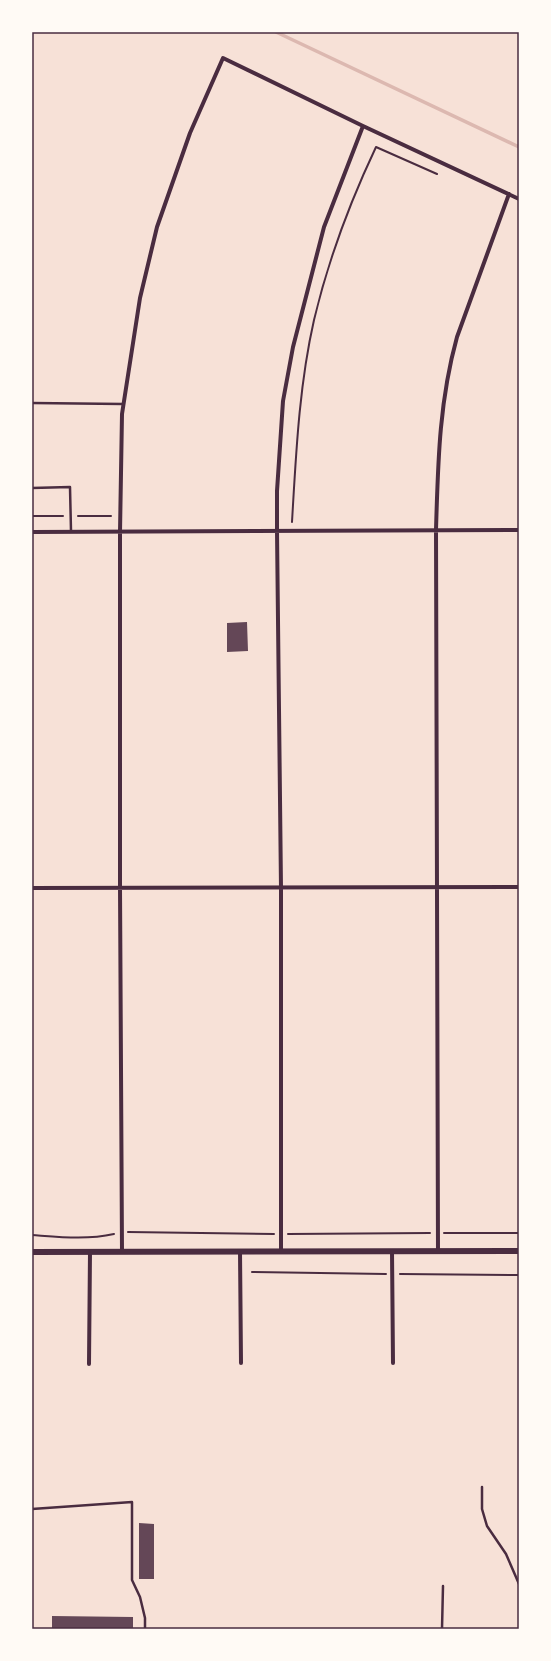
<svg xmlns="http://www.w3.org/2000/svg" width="551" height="1661" font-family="'Roboto Condensed',sans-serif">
<rect width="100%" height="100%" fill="#f7e1d7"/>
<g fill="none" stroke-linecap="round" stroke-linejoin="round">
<path stroke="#dcb8b0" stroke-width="3.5" d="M276 32 519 147"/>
</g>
<path fill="#644757" d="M247 622 248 651 227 652V623Z
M139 1523 154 1524V1579H139Z
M52 1616 133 1617V1629H52Z"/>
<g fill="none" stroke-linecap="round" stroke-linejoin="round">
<path stroke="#4a2c40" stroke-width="2" d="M32 516H63
M78 516H111
M292 522C296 454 299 386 314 320 328 261 350 202 376 147L437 174
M128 1232 274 1234
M444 1233H519
M288 1234 430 1233
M32 1235C60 1237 87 1240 114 1234
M252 1272 386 1274
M400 1274 519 1275"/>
<path stroke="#4a2c40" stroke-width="2.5" d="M32 403 123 404
M32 488 70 487 71 531
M482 1487V1509L487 1526 506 1554 519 1584
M32 1509 132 1502V1580L140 1597 145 1618V1629
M442 1629 443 1586"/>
<path stroke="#4a2c40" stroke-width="4" d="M32 532 519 530
M32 888 519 887
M122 1251 120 887V532L122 414 140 298 157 227 190 133 223 58 363 126 519 199
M240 1251 241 1363
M281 1251V888L277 531V491L283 401 293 347 324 227 363 126
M392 1251 393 1363
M438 1251 436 530C438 463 439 402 457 337L509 194
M89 1364 90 1252"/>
<path stroke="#4a2c40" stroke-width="6" d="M32 1252 519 1251"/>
</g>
<rect width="551" height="1661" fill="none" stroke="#fffaf5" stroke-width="66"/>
<rect x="33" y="33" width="485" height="1595" fill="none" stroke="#4a2c40" stroke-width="1.5"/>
</svg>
